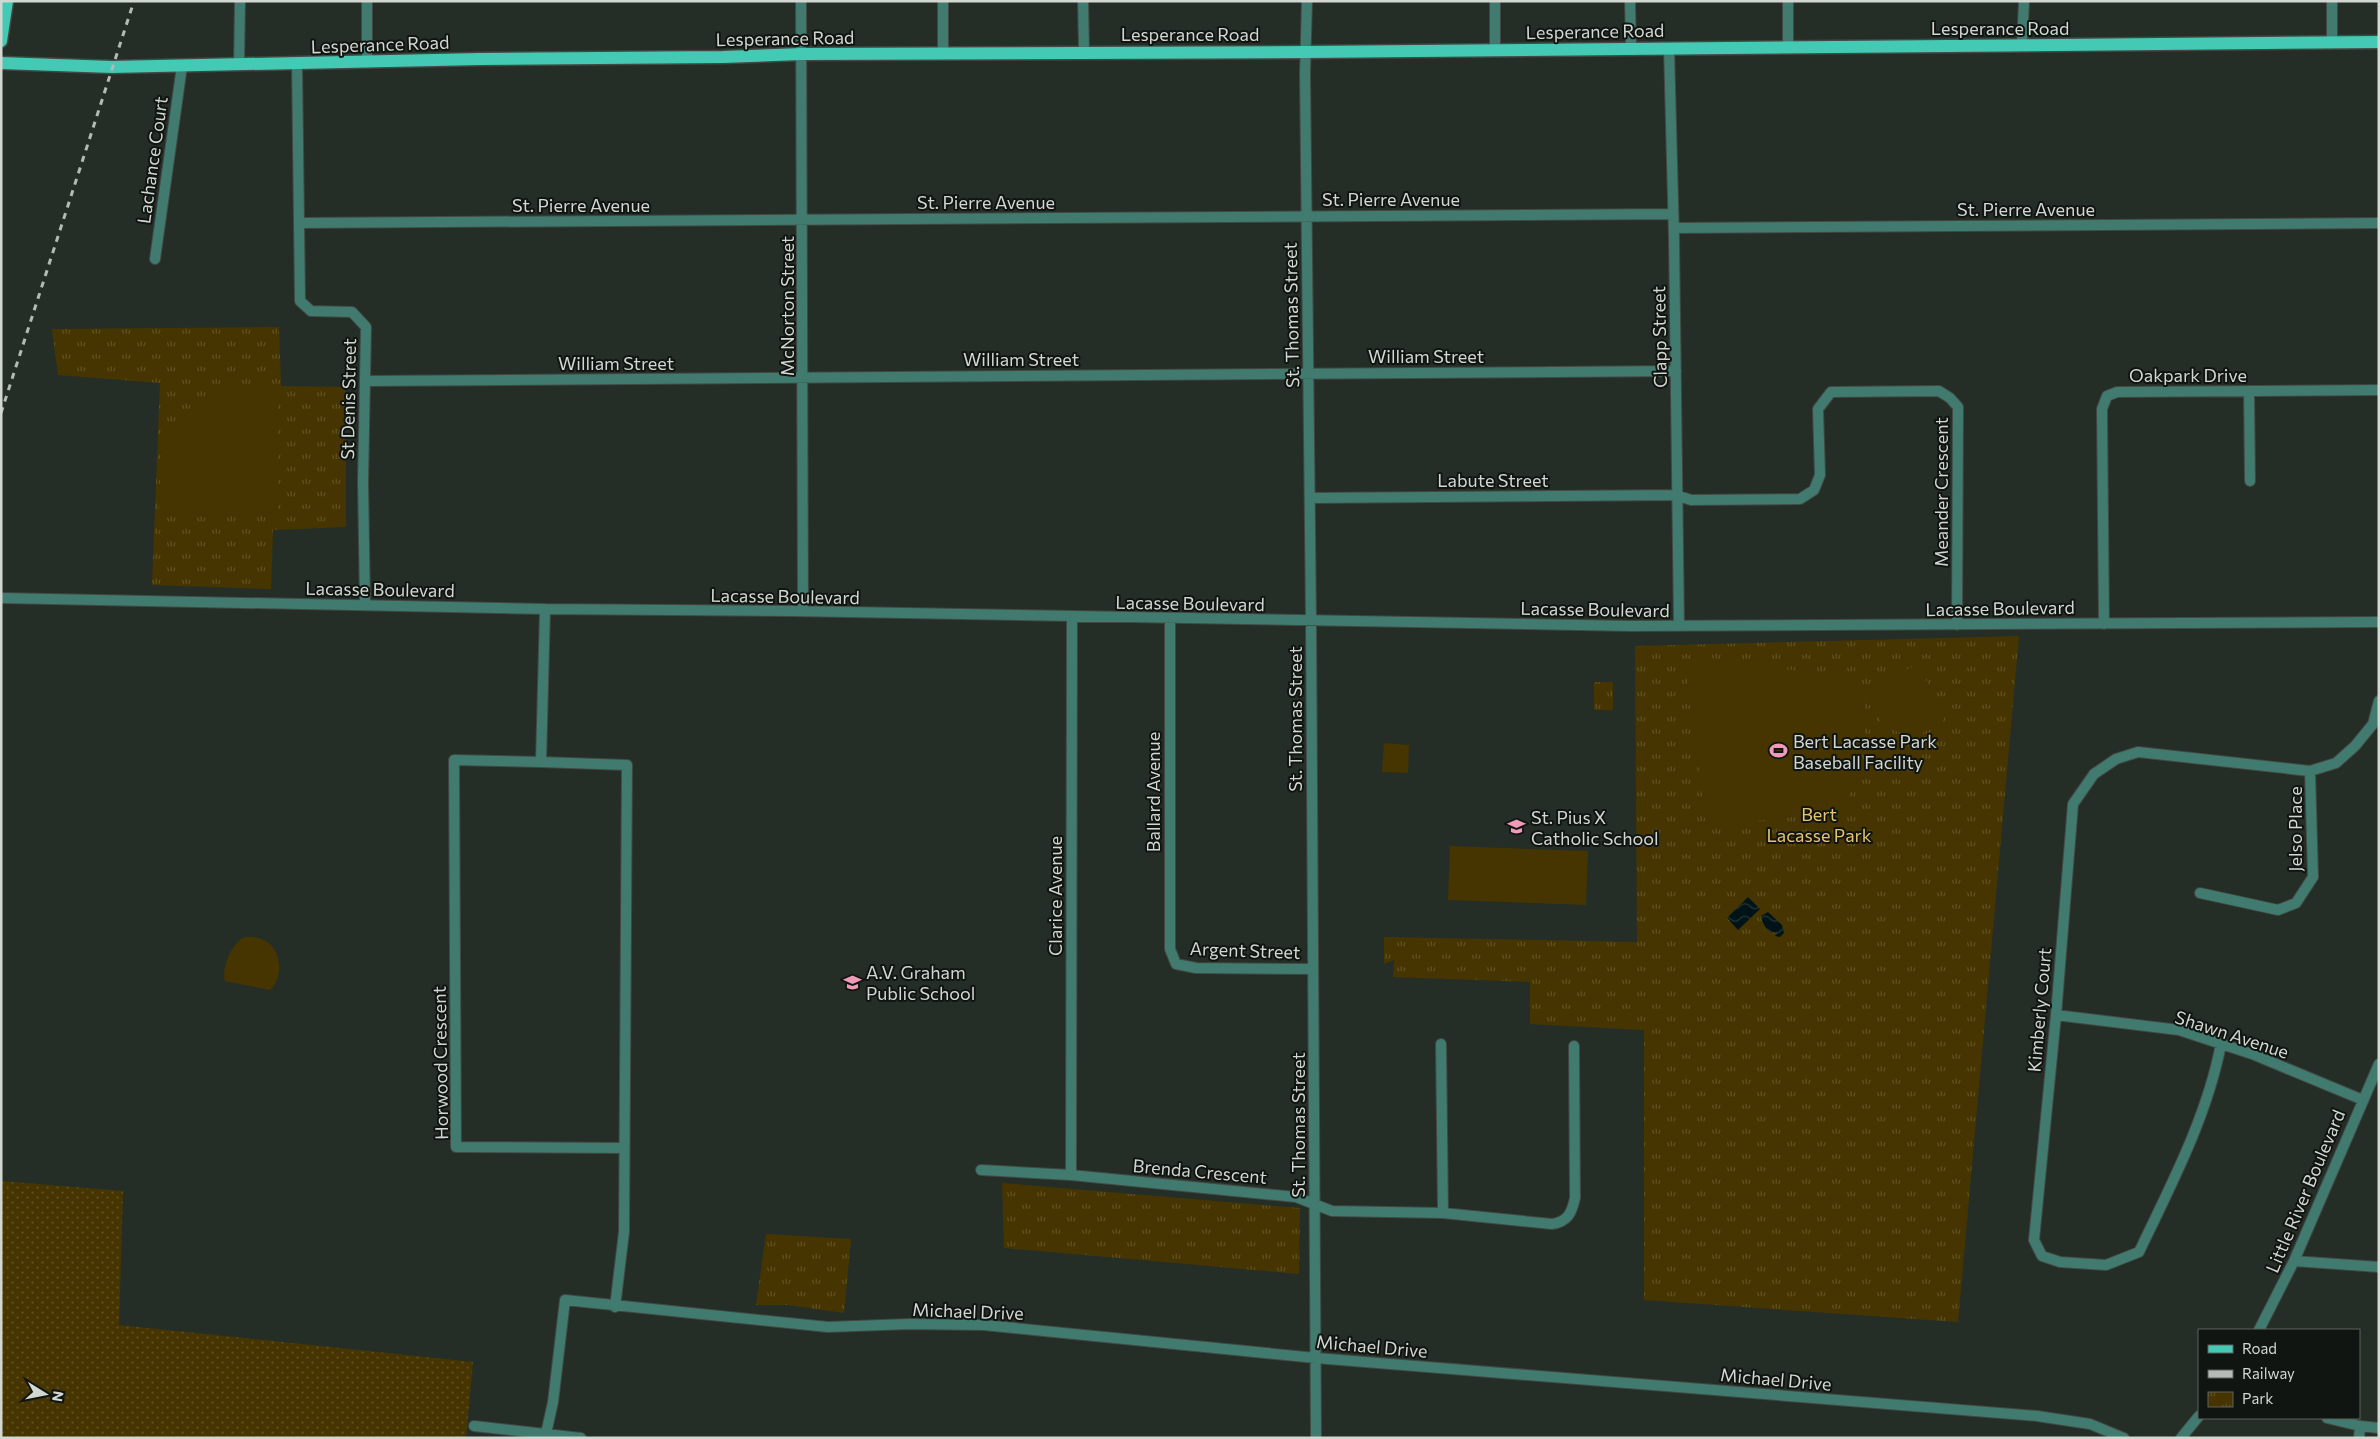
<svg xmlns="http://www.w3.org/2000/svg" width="2380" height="1439" font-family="Commissioner,sans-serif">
<defs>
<pattern id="grass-dots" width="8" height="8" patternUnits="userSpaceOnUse" patternTransform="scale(1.25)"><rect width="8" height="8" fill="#463500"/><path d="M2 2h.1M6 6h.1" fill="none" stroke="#605224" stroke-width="1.8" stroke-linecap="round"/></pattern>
<pattern id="park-tufts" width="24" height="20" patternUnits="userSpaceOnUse" patternTransform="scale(1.25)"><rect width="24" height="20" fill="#463500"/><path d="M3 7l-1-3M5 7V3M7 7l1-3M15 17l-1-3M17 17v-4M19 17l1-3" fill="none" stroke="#605224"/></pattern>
<pattern id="water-waves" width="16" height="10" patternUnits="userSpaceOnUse" patternTransform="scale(1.25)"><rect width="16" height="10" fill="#001418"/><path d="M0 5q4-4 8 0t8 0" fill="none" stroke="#243539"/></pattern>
</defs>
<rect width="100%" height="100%" fill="#252e26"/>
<path fill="url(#grass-dots)" d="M1 1181 123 1191 119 1325 473 1362 466 1438H1Z"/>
<path fill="url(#park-tufts)" d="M279 327 281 386 346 387V527L273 530 271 589 152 585 160 383 58 375 52 329Z
M2019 636 1958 1322 1644 1300V1030L1530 1024V982L1393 977 1394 960 1384 964V937L1637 942 1635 646Z
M1594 682H1613V710H1594Z
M1002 1183 1300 1208 1299 1274 1004 1248Z
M766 1234 851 1239 844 1313 788 1305H756Z"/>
<path fill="#463500" d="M251 387 278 388V508L272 516 159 511 161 453 177 423 201 401 229 391Z
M1710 658 1861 680 1866 724 1859 778 1840 812 1706 826 1687 680 1693 665Z
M1917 664 1946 716 1940 723 1923 733 1898 732 1881 722 1868 692Z
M1384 743 1409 745 1408 773 1382 772Z
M1450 846 1588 851 1586 905 1448 900Z
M245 937C251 937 259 937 264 940 282 949 284 978 270 990L225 981C221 968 232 942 245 937Z"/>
<path fill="url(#water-waves)" d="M1748 897 1760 909 1738 930 1727 918Z
M1768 912 1782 925 1784 933 1780 937 1775 936 1777 932C1769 935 1762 924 1761 916Z"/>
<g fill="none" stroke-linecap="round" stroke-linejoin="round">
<defs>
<path id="minor" d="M801 1 803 611
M1083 1 1084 51
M1307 1 1305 73 1311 621 1316 1438
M1495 1V49
M1630 1 1631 48
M1788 1V47
M2332 43V1
M2022 46 2024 1
M1669 48 1674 238 1679 626
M943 54V1
M367 62V1
M297 64 300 301 311 311 352 312 366 327 363 482 365 604
M239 65 240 1
M299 223 1673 214
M1674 228 2379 223
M155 259 182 66
M365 381 1676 371
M2249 391 2250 481
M1310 498 1676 495 1691 500 1800 499 1814 490 1820 475 1818 409 1831 392 1939 391 1950 398 1958 407 1957 625
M1 598 545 609 792 611 1631 626 2379 622
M545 609 541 762 627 765 624 1232 615 1307
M1170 618V949L1176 964 1196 968 1313 969
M2104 624 2102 409 2107 396 2117 392 2379 390
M541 762 454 760 456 1147 624 1148
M2200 893 2278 910 2296 903 2313 877 2310 771
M2056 1015 2179 1030 2252 1054 2363 1100
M1441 1044 1443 1213
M2221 1044C2207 1117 2171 1185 2139 1252L2106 1265 2060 1262 2042 1256 2034 1240 2056 1015 2073 804 2094 774 2116 759 2138 752 2310 771 2336 763 2355 746 2373 724 2379 701
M981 1170 1071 1175 1296 1197 1332 1211 1443 1213 1552 1224C1568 1222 1572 1212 1575 1198L1574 1046
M1071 1175 1072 618
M2294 1261 2379 1267
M2259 1330 2294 1261 2379 1064
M2327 1418 2360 1426 2379 1428
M474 1426 581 1438
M545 1438 553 1402 565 1300 828 1327 909 1324 984 1325 1316 1358 2037 1416 2090 1424 2124 1438
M2181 1438 2199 1416
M2359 1438 2360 1426"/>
<path id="major" d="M1 41 7 1
M1 63 112 67 480 59 723 57 801 54 1306 52 2379 42"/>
</defs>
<use href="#minor" stroke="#414942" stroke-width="12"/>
<use href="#major" stroke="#414942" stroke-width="15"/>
<use href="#minor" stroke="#417a6f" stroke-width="10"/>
<use href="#major" stroke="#43c9b4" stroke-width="12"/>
<path stroke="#b4bab4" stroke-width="3" stroke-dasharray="6 6" stroke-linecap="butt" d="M1 413 134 1"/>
</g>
<defs>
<symbol id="stadium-bare" viewBox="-9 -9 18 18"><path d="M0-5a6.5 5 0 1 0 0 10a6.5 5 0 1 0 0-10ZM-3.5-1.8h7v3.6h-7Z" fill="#ef9ab8" stroke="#111511" stroke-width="2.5" paint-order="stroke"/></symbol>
<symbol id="school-bare" viewBox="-9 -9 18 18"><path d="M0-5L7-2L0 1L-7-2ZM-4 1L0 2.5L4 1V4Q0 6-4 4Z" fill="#ef9ab8" stroke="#111511" stroke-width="2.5" paint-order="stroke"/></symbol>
</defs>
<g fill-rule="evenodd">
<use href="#stadium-bare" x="1766" y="738" width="25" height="25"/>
<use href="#school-bare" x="1504" y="814" width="25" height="25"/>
<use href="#school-bare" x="840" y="970" width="25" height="25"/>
</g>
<g text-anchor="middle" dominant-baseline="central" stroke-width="4" stroke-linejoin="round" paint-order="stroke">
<g font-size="18" fill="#d2d7d2" stroke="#111511">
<text x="2000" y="28">Lesperance Road</text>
<text transform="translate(1595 31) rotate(-1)">Lesperance Road</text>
<text x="1190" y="34">Lesperance Road</text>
<text transform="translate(785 38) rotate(-1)">Lesperance Road</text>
<text transform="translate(380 44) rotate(-2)">Lesperance Road</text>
<text transform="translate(152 160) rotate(-82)">Lachance Court</text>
<text x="1391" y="199">St. Pierre Avenue</text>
<text x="986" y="202">St. Pierre Avenue</text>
<text x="581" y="205">St. Pierre Avenue</text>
<text x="2026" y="209">St. Pierre Avenue</text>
<text transform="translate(787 306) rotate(-90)">McNorton Street</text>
<text transform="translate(1291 315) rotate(-91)">St. Thomas Street</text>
<text transform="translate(1659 337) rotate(-91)">Clapp Street</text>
<text x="1426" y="356">William Street</text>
<text x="1021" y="359">William Street</text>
<text x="616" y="363">William Street</text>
<text x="2188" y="375">Oakpark Drive</text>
<text transform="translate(348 399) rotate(-89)">St Denis Street</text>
<text x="1493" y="480">Labute Street</text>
<text transform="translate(1941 492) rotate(-90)">Meander Crescent</text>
<text transform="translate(380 589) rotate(1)">Lacasse Boulevard</text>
<text transform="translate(785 596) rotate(1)">Lacasse Boulevard</text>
<text transform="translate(1190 603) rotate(1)">Lacasse Boulevard</text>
<text transform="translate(2000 608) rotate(-1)">Lacasse Boulevard</text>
<text transform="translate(1595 609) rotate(1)">Lacasse Boulevard</text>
<text transform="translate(1295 719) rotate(-90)">St. Thomas Street</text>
<text transform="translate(1153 792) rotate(-90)">Ballard Avenue</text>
<text transform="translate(2295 829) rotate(-90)">Jelso Place</text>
<text transform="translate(1055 896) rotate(-90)">Clarice Avenue</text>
<text transform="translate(1245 950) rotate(2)">Argent Street</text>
<text transform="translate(2039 1010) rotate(-85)">Kimberly Court</text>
<text transform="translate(2232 1034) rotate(18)">Shawn Avenue</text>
<text transform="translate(440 1063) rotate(-91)">Horwood Crescent</text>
<text transform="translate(1298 1125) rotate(-90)">St. Thomas Street</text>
<text transform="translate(1200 1171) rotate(5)">Brenda Crescent</text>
<text transform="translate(2305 1191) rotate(-67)">Little River Boulevard</text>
<text transform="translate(968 1311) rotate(2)">Michael Drive</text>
<text transform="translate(1372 1346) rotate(5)">Michael Drive</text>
<text transform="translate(1776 1379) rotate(5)">Michael Drive</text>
</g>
<g font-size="18" fill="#d2d7d2" stroke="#111511" text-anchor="start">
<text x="1793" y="741">Bert Lacasse Park<tspan x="1793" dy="21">Baseball Facility</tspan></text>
<text x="1531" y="817">St. Pius X<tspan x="1531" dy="21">Catholic School</tspan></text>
<text x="866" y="972">A.V. Graham<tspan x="866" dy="21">Public School</tspan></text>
</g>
<g font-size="18" fill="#e5c470" stroke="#111511">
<text x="1819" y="814">Bert<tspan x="1819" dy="21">Lacasse Park</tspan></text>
</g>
</g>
<rect width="2380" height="1439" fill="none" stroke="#d2d7d2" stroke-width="5"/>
<rect x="2198" y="1329" width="162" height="90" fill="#111511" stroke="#5e635e"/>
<rect x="2208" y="1345" width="25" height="8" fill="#43c9b4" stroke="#5e635e"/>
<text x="2242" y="1354" font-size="15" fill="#d2d7d2">Road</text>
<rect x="2208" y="1370" width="25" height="8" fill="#b4bab4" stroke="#5e635e"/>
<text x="2242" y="1379" font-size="15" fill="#d2d7d2">Railway</text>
<rect x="2208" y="1392" width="25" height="15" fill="url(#park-tufts)" stroke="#5e635e"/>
<text x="2242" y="1404" font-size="15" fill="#d2d7d2">Park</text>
<g transform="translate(45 1394) rotate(100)" stroke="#111511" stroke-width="4" paint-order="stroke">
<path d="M0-4L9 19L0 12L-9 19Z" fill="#d2d7d2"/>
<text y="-8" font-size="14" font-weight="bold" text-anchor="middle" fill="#d2d7d2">N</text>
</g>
</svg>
